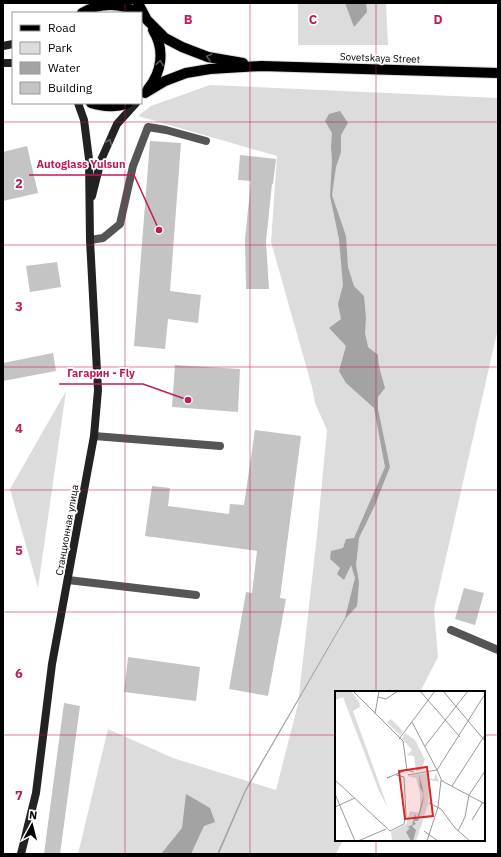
<svg xmlns="http://www.w3.org/2000/svg" width="501" height="857" font-family="'IBM Plex Sans',sans-serif">
<rect width="100%" height="100%" fill="#fff"/>
<path fill="#dcdcdc" d="M298 3H386L388 45H298Z
M210 85 498 98V328L434 610 438 657 420 692H336V840H343L336 854H78L108 729 173 758 276 790 298 704 317 535 327 430 315 403 312 387 271 242 277 156 138 116 151 106Z
M66 391 38 588 10 489Z"/>
<path fill="#a3a3a3" d="M345 3H366L367 12 354 27Z
M340 111 348 123 341 135V152L336 167 332 195 346 236 348 267 354 286 364 296 366 318 365 333 368 347 378 355C378 367 382 376 385 388L378 397V409L390 467 375 505 359 538 356 565 359 582 357 606 346 618 246 791 219 854H217L245 790 345 618 355 578 351 565 344 580 337 574 340 568 330 559 331 551 343 548 346 539 354 538 385 467 374 408 346 383 339 371 346 346 329 328 341 319 338 304 343 285 339 239 330 196 332 160 331 147 332 133 325 121 329 114Z
M186 794 210 808 215 822 204 826 191 854H161L182 828Z"/>
<path fill="#c4c4c4" d="M150 141 181 143 170 291 201 295 198 323 168 319 165 349 134 346Z
M27 146 38 193 3 201V152Z
M240 155 276 159 273 184H272L266 242 269 289H246L245 239 251 181 238 180Z
M57 262 61 287 30 292 26 266Z
M53 353 56 371 3 381V363Z
M175 365 240 369 238 412 172 407Z
M255 430 301 436 280 598 286 599 268 696 229 689 246 592 252 593 257 551 145 536 152 486 170 488 168 506 229 514 230 504 244 505Z
M464 588 484 593 475 625 455 619Z
M128 657 200 667 196 701 124 692Z
M64 703 80 706 60 854H44Z"/>
<g fill="none" stroke-linecap="round" stroke-linejoin="round">
<defs>
<path id="primary" d="M138 3 147 20 165 38 182 47 208 57 243 63
M82 13C98 3 122 2 137 13
M148 89C162 72 165 49 153 30
M145 93 165 81 186 73 210 69 261 66 498 73
M91 103C104 107 115 108 128 103"/>
</defs>
<use href="#primary" stroke="#dbdbdb" stroke-width="12"/>
<path stroke="#555" stroke-width="8" d="M90 240 103 238 120 224 133 166 148 127 166 130 206 141
M94 436 220 446
M68 580 196 595"/>
<path stroke="#555" stroke-width="8" d="M451 630 498 650"/>
<path stroke="#222" stroke-width="8" d="M3 46 13 44
M3 63H13
M92 196 101 160 117 124 136 103
M21 854 36 793 52 664 94 436 98 390 90 240 89 159 84 120 78 103"/>
<use href="#primary" stroke="#000" stroke-width="10"/>
</g>
<defs><path id="oneway-chevron" d="M-2-3.5L2.5 0L-2 3.5" fill="none" stroke-width="1.6" stroke-linecap="round" stroke-linejoin="round"/></defs>
<g stroke="#595959">
<use href="#oneway-chevron" transform="translate(209 57) rotate(-165)"/>
<use href="#oneway-chevron" transform="translate(160 63) rotate(-81)"/>
</g>
<use stroke="#646464" href="#oneway-chevron" transform="translate(109 142) rotate(-66)"/>
<path fill="none" stroke="#c2185b" stroke-width="1" stroke-opacity="0.55" d="M125 3V13M250 3V854M376 3V692M125 103V854M3 122H498M3 245H498M3 367H498M3 490H498M3 612H498M3 735H336M484 735H498M376 840V854"/>
<g text-anchor="middle" dominant-baseline="central" stroke-width="3.5" stroke-linejoin="round" paint-order="stroke">
<g font-size="10" fill="#000" stroke="#fff">
<text transform="translate(380 58) rotate(2)">Sovetskaya Street</text>
<text transform="translate(67 530) rotate(-80)">Станционная улица</text>
</g>
</g>
<g transform="translate(335 691)">
<rect width="150" height="150" fill="#fff"/>
<path d="M0 0H16L24 11 25 16 18 20 53 117 44 100 8 6 0 9ZM56 28 68 40 65 44 52 31ZM70 42 80 49 90 69 86 79 81 80 79 65 72 64 77 59 67 48ZM94 82 93 87 99 88 101 82 104 91 95 89 93 114 81 150H57L56 141 71 133 75 120 85 122V102L81 87 72 85Z" fill="#dcdcdc"/>
<path d="M84 83 89 103 88 111 83 130H79L81 133 77 135 81 139 78 150H76L71 141 75 137 72 136 77 134 80 123 82 128 89 103 85 96Z" fill="#a3a3a3"/>
<path fill="none" stroke="#999" stroke-width="1" d="M18 0 68 50 72 79 79 81M85 0 125 46M108 0 150 50M43 6 51 8 63 0M40 23 44 0M77 31 102 79 150 3M64 48 100 0M90 55 133 0M73 84 102 79 107 90 150 113M55 86 52 87 69 80M0 89 55 140M117 95 150 44M0 103 20 150M94 112 106 118 120 137 135 150M0 116 20 107M137 129 148 111M55 140 69 133 71 124 69 86 61 84M89 140 103 150M123 140 130 126 134 104 150 80M23 150 51 138M92 150 103 116 106 89"/>
<path fill="#d62828" fill-opacity="0.15" stroke="#d62828" stroke-width="2" d="M92 76 98 125 70 128 64 80Z"/>
<rect width="150" height="150" fill="none" stroke="#000" stroke-width="2"/>
</g>
<g font-size="13" text-anchor="middle" font-weight="bold" fill="#c2185b" stroke="#fff" stroke-width="3.5" stroke-linejoin="round" paint-order="stroke">
<text x="188" y="24">B</text>
<text x="313" y="24">C</text>
<text x="438" y="24">D</text>
<text x="19" y="188">2</text>
<text x="19" y="311">3</text>
<text x="19" y="433">4</text>
<text x="19" y="555">5</text>
<text x="19" y="678">6</text>
<text x="19" y="800">7</text>
</g>
<path fill="none" stroke="#c2185b" stroke-width="1.5" d="M159 230L134 175H29M188 400L143 384H59"/>
<g fill="#c2185b" stroke="#fff" stroke-width="1.5">
<circle cx="159" cy="230" r="4"/>
<circle cx="188" cy="400" r="4"/>
</g>
<g font-size="11" text-anchor="middle" font-weight="bold" fill="#c2185b" stroke="#fff" stroke-width="3.5" stroke-linejoin="round" paint-order="stroke">
<text x="81" y="168">Autoglass Yulsun</text>
<text x="101" y="377">Гагарин - Fly</text>
</g>
<rect width="501" height="857" fill="none" stroke="#000000" stroke-width="8"/>
<rect x="12" y="12" width="130" height="92" fill="#ffffff" stroke="#999999"/>
<rect x="20" y="25" width="20" height="6" fill="#000000" stroke="#999999"/>
<text x="48" y="32" font-size="12" fill="#000000">Road</text>
<rect x="20" y="42" width="20" height="12" fill="#dcdcdc" stroke="#999999"/>
<text x="48" y="52" font-size="12" fill="#000000">Park</text>
<rect x="20" y="62" width="20" height="12" fill="#a3a3a3" stroke="#999999"/>
<text x="48" y="72" font-size="12" fill="#000000">Water</text>
<rect x="20" y="82" width="20" height="12" fill="#c4c4c4" stroke="#999999"/>
<text x="48" y="92" font-size="12" fill="#000000">Building</text>
<g transform="translate(32 825) rotate(7)" stroke="#ffffff" stroke-width="3" paint-order="stroke">
<path d="M0-3L7 15L0 10L-7 15Z" fill="#000000"/>
<text y="-6" font-size="11" font-weight="bold" text-anchor="middle" fill="#000000">N</text>
</g>
</svg>
